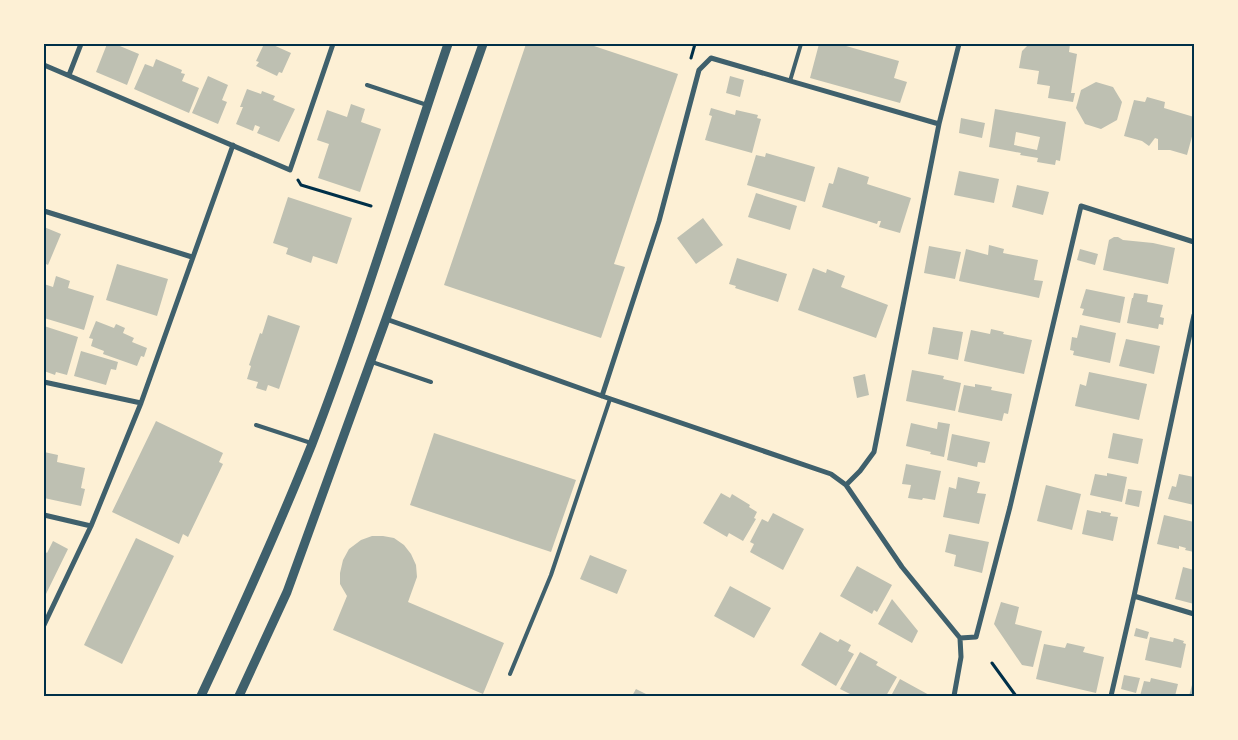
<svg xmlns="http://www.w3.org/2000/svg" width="1238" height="740" font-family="'Varela Round',sans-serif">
<rect width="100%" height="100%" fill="#fdf0d5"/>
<path fill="#bec0b2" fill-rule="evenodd" d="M107 44H115L139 54 127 85 96 72Z
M264 44H271L291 53 282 73 279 72 277 76 256 66 259 62 256 61Z
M526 44H588L678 74 614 264 625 267 601 338 444 285Z
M819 44H839L899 61 894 78 907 82 900 103 810 78Z
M1029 44 1038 46 1039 44H1070L1069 52 1077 54 1071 93H1075L1073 102 1048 98 1050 86 1037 84 1039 71 1019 68 1022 51Z
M156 59 182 70 181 73 185 74 182 81 199 88 189 113 134 89 145 64 153 67Z
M208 76 228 85 222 100 227 102 218 124 192 113Z
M730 76 744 80 740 97 726 93Z
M1096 82 1113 87 1122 102 1117 120 1101 129 1085 124 1076 108 1081 90Z
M247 89 261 94 262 91 275 96 273 100 295 109 279 142 257 133 260 127 255 125 253 131 236 124 243 107H240Z
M1147 97 1165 102 1164 108 1194 117V129L1187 155 1170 150H1158V139L1155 138 1149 146 1142 141 1124 136 1134 100 1145 102Z
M351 104 365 109 361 122 381 129 360 192 318 178 329 144 317 140 327 110 347 117Z
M711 108 735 115 736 110 758 115 757 118 761 119 752 153 705 140 712 116 709 115Z
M995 109 1066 122 1060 161 1056 160 1055 165 1037 162 1038 158 1020 155 1021 153 989 147ZM1016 132 1040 137 1037 150 1014 145Z
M961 118 985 123 982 138 959 133Z
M766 153 815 167 805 202 747 185 756 155 765 157Z
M838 167 869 177 867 184 911 198 900 233 879 227 881 221H878L877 224 822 207 829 183 833 184Z
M959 171 999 179 994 203 954 195Z
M1017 185 1049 192 1043 215 1012 207Z
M756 193 797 206 790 230 748 217Z
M288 197 352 218 337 264 313 256 311 263 286 254 288 248 273 243Z
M703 218 723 245 696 264 677 238Z
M44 227 61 234 48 265 44 263Z
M1114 237H1118L1123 240 1153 243 1175 248 1168 284 1103 270 1109 240Z
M989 245 1004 249 1003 253 1038 260 1034 280 1043 281 1039 298 959 281 966 249 988 255Z
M929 246 961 252 955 279 924 273Z
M1080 249 1098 254 1095 265 1077 260Z
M737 258 787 274 778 302 735 288 736 286 729 284Z
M117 264 168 279 157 316 106 300Z
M813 268 826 273 827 269 845 276 841 287 888 305 876 338 798 310Z
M56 276 70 281 68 288 94 296 84 330 44 318V284L53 287Z
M1086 289 1125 297 1120 323 1082 315 1084 309 1080 308Z
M1134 293 1148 295 1147 302 1163 305 1160 317 1164 318 1163 325 1159 324 1158 329 1127 323 1132 298H1133Z
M268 315 300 326 279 389 268 385 266 391 256 388 258 382 247 379 251 366 249 365 260 333 262 334Z
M96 321 114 328 116 324 125 328 123 333 134 338 132 342 147 348 144 357 141 356 137 366 103 354 104 351 91 346 93 339 89 338Z
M1080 325 1116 333 1110 363 1073 355 1074 351 1070 350 1072 337 1077 338Z
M44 326 78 337 67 375 56 372 55 375 44 371Z
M933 327 963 332 958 360 928 354Z
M991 329 1004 332 1003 334 1032 340 1024 374 964 361 971 330 990 334Z
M1126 339 1160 346 1154 374 1119 366Z
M81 351 118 362 116 370 111 369 106 385 74 376Z
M912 370 944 376 943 379 961 383 955 411 906 401Z
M1089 372 1147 384 1139 420 1075 406 1080 384 1086 386Z
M865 374 869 395 857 398 853 377Z
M975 384 992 387 991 390 1012 394 1008 414 1004 413 1002 421 958 412 964 385 975 387Z
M156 421 223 453 219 462 223 464 188 537 183 534 179 544 112 512Z
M938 422 950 424 944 457 930 454 931 452 906 446 911 423 937 429Z
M434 433 576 480 551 552 410 505Z
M1113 433 1143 439 1138 464 1108 458Z
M952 434 990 442 985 463 978 462 977 467 947 460Z
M44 452 58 455 57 462 85 468 81 488 85 489 81 506 44 498Z
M906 464 941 471 935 500 923 498 922 500 908 498 911 485 902 484Z
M1107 473 1127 477 1122 502 1090 495 1095 474 1107 476Z
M1179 474 1194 477V505L1168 499 1172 486 1176 487Z
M958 477 980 482 977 493 986 494 979 524 943 517 949 487 956 489Z
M1046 485 1081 494 1072 530 1037 521Z
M1128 489 1142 491 1139 507 1125 504Z
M721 493 730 498 732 494 750 505 749 507 757 512 754 518 756 519 743 541 729 533 727 537 703 523Z
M1087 510 1101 513V511L1111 513 1110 516 1118 517 1113 541 1082 534Z
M773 513 804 529 783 570 750 552 754 544 750 542 762 519 768 522Z
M1164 515 1194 522V552L1185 550 1186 548 1179 546V549L1157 544Z
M949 534 989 542 982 573 954 566 956 555 945 552Z
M372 536H383L394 538 404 545 411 554 416 565 417 577 408 602 504 643 483 694 333 630 347 596 340 584V573L343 560 349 549 361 540Z
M136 538 174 556 122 664 84 645Z
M53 541 68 549 46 594 44 593V551L47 553Z
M590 555 627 570 617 594 580 579Z
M857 566 892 585 877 612 874 610 872 614 840 596Z
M1183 567 1194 570V604L1175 599Z
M730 586 771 608 754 638 714 616Z
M892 599 918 631 912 643 878 624Z
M1001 602 1019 607 1015 624 1042 631 1033 667 1022 665 994 624Z
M1136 628 1149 632 1147 639 1134 636Z
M820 632 838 642 840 639 851 645 848 651 854 654 836 686 801 665Z
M1150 637 1173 642 1174 638 1184 641 1183 643 1186 644 1181 668 1145 660Z
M1067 643 1085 647 1083 652 1104 657 1096 693 1036 679 1044 644 1065 648Z
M860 652 878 662 876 665 897 677 886 696 870 695 869 696H854L840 689Z
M1124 675 1140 678 1136 693 1121 689Z
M1151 678 1178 684 1175 696H1140L1144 681 1150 682Z
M900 679 931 696H891Z
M1192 685 1194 686V696H1189Z
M636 689 650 696H632Z"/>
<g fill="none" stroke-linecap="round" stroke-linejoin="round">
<path stroke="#003049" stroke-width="3" d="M691 58 695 44
M298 180 301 185 371 206
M992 663 1016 696"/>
<path stroke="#3f606c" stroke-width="4" d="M790 81 801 44
M367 85 427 105
M372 362 431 382
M256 425 311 443
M510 674 551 575 610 399"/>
<path stroke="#3f606c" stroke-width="5" d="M44 65 290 170 333 44
M69 75 81 44
M44 211 192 257
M386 319 602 396 831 474 846 485 902 567 960 638 961 657 954 696
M44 382 141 403
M602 396 659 221 699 70 711 58 939 124
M846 485 860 471 874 452 939 124 959 44
M44 515 91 526
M1134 596 1194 614
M44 625 91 526 141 403 233 145
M960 638 976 637 1010 507 1081 206 1194 242
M1111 696 1134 596 1194 315"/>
<path stroke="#3f606c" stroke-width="9" d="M201 696C240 613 278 529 312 444 363 312 403 177 448 44
M239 696 287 592 386 319 483 44"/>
</g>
<rect width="1238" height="740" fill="none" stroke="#fdf0d5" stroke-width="90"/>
<rect x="45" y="45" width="1148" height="650" fill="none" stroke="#003049" stroke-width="2"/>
</svg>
